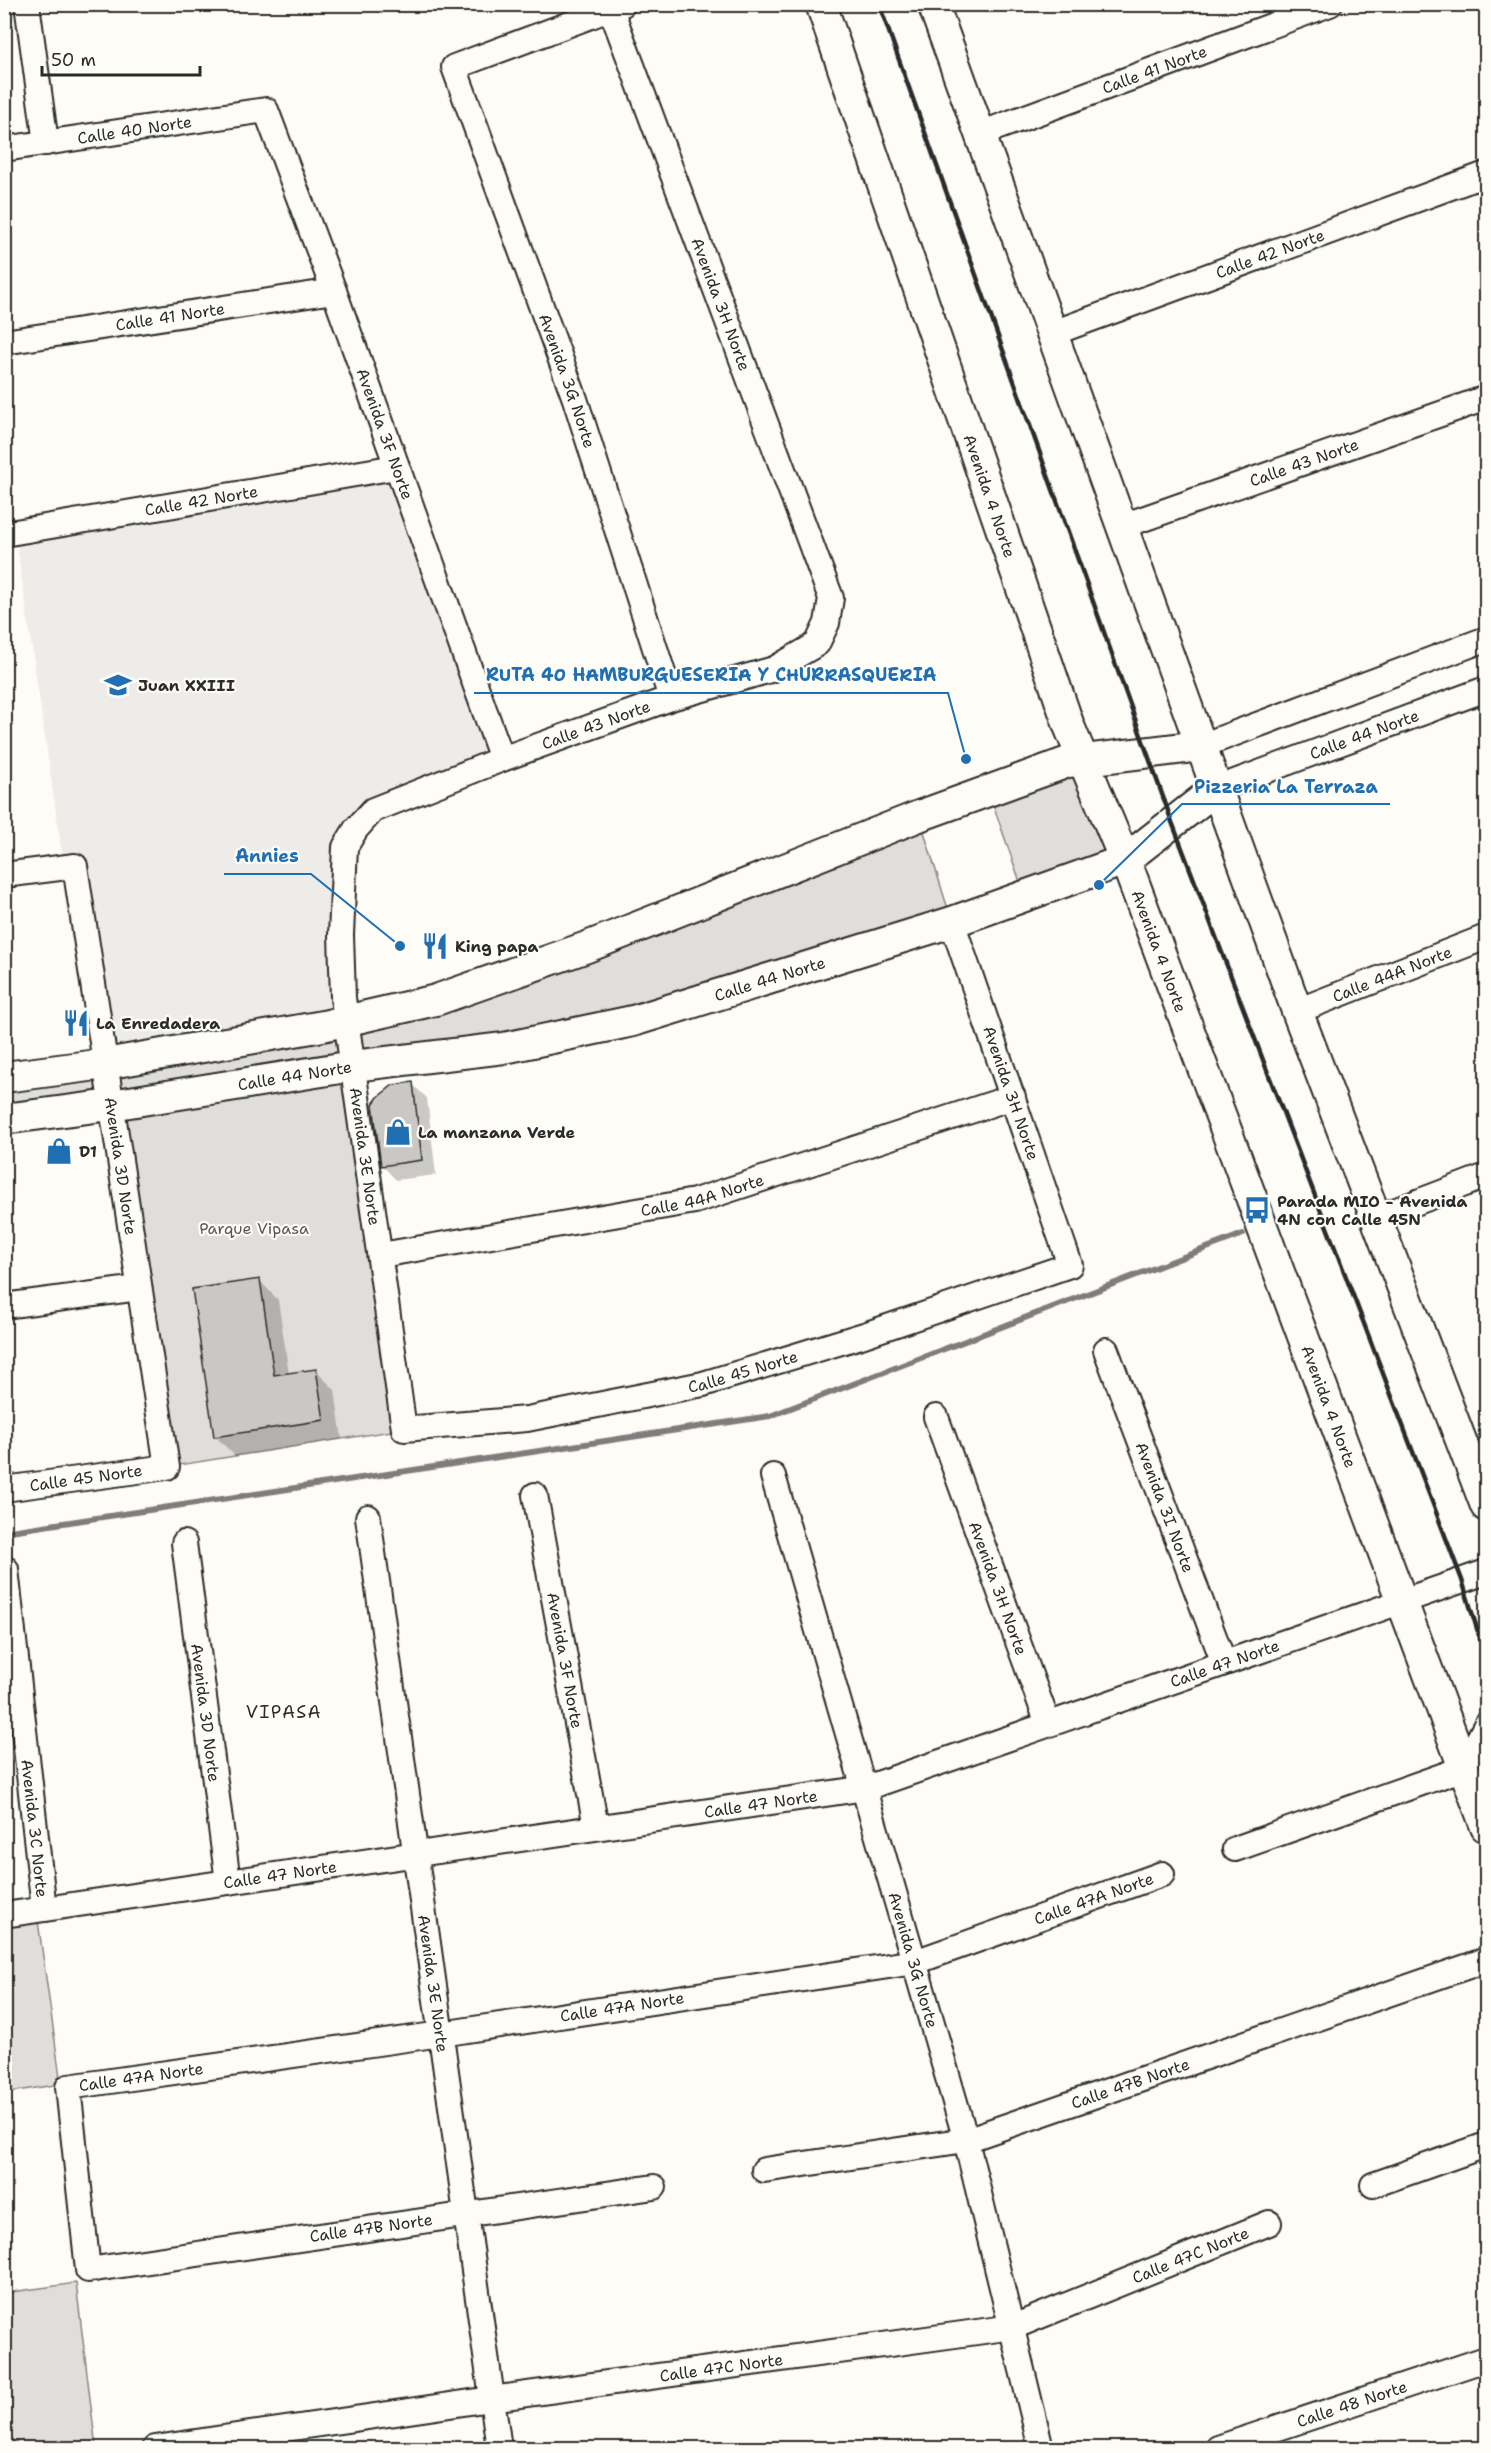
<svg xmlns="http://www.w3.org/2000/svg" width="1491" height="2453" font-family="'Shantell Sans',sans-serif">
<rect width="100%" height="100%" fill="#fdfcf7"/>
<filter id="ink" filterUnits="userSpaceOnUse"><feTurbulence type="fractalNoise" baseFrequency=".0167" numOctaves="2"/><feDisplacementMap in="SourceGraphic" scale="12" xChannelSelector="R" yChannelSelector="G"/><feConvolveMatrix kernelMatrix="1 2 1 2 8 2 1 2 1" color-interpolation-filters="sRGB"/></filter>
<g filter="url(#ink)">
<path fill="#edece8" d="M396 467 502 759 356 829 346 1022 105 1064 64 867 15 532Z"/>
<path fill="#dfdeda" stroke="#858482" stroke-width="1.5" d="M1068 762 1125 860 1025 896 988 790Z
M919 816 952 922 633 1021 353 1066 404 1429 167 1467 111 1106 5 1119 4 1077 323 1026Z
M37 1914 61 2084 5 2093 4 1919Z
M76 2283 96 2448H5V2293Z"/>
<path fill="#0003" d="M412 1084 427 1098 436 1175 396 1180 382 1165Z
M259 1280 278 1300 289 1374 315 1370 335 1390 342 1439 235 1456 216 1437 194 1290Z"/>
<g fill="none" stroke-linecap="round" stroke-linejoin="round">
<path stroke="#7e7d7b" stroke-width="6" d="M4 1532 770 1416 1243 1234"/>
</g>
<path fill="#c9c8c4" stroke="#2b2b2b" stroke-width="1.5" d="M413 1082 422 1160 381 1166 373 1104 378 1097 393 1085Z
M260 1279 274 1375 316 1369 324 1420 214 1437 192 1289Z"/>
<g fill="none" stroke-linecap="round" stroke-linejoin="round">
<defs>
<g id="minor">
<path d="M27 4 46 143"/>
<path id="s1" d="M623 4 454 67 575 399 671 698"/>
<path id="s2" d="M611 9 831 598 827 623 817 644 774 669 671 698 502 759 373 810 356 829 345 847 341 935 343 998 404 1429 527 1419 703 1384 864 1335 1070 1265 952 922"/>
<path id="s3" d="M980 134 1330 4"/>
<path id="s4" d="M4 149 266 110 334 291 502 759"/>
<path id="s5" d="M1053 333 1486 174"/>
<path id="s6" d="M4 342 334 291"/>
<path id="s7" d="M1120 527 1486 398"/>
<path id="s8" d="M4 534 396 467"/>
<path d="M1201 746 1486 639"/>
<path id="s9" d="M1216 789 1486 689"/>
<path id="s10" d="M4 875 75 866 167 1467 4 1489"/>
<path id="s11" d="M1297 1011 1486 937"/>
<path d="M1378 1217 1486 1176"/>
<path id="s12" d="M381 1255 695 1201 1013 1097"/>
<path d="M4 1306 139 1288"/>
<path id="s13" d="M1106 1350 1224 1663"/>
<path id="s14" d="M936 1417 1048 1724"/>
<path id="s15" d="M773 1476 966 2140 1041 2448"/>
<path id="s16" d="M535 1495 596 1827"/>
<path id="s17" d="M368 1517 499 2448"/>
<path id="s18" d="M184 1543 228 1882"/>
<path id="s19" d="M6 1569 44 1909"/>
<path d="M1235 1849 1464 1768 1486 1725"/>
<path id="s20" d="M4 1915 866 1788 1486 1572"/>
<path id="s21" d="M764 2170 966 2140 1486 1960"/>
<path d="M1373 2185 1486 2145"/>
<path id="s22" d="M654 2187 88 2270 68 2087 441 2034 915 1962 1162 1874"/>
<path id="s23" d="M155 2448 491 2399 1013 2327 1269 2223"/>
<path id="s24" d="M1218 2448 1486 2359"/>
</g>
<g id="major">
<path id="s25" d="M821 4 1069 726 1131 875 1486 1827"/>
<path d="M933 4 1297 1011 1486 1506"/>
<path d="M4 1077 105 1064 323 1026 436 1000 587 947 919 816 1068 762 1201 746"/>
<path id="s26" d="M4 1119 111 1105 353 1066 504 1048 633 1021 952 922 1125 860 1216 789"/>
</g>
</defs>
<use href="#minor" stroke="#2b2b2b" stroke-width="28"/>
<use href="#major" stroke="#2b2b2b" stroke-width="34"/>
<use href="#minor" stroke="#fdfcf7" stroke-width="24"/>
<use href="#major" stroke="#fdfcf7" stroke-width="30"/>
<path stroke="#2b2b2b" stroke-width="4.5" d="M879 4 1172 822 1462 1580 1486 1658"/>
</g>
</g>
<defs>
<symbol id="school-bare" viewBox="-9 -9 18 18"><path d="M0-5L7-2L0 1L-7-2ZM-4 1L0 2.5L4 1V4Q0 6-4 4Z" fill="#1f6fb2" stroke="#fdfcf7" stroke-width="2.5" paint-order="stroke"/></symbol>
<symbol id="restaurant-bare" viewBox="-9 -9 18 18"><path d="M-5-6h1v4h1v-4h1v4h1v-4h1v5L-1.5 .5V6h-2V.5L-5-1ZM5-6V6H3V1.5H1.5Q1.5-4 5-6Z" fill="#1f6fb2" stroke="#fdfcf7" stroke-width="2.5" paint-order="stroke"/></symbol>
<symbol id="shop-bare" viewBox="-9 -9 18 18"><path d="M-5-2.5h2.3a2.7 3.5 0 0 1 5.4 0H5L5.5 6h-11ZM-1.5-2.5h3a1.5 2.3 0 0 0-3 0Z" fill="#1f6fb2" stroke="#fdfcf7" stroke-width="2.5" paint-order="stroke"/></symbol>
<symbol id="bus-bare" viewBox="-9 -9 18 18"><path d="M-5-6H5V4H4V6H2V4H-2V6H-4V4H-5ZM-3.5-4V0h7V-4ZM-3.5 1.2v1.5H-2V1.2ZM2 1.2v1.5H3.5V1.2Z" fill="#1f6fb2" stroke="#fdfcf7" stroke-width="2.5" paint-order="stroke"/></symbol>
</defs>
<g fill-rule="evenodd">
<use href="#school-bare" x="99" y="666" width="38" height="38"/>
<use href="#restaurant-bare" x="416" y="927" width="38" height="38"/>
<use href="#restaurant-bare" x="57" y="1004" width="38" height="38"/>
<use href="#shop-bare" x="379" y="1113" width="38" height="38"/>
<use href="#shop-bare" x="40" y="1132" width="38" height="38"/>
<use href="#bus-bare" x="1238" y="1191" width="38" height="38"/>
</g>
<g text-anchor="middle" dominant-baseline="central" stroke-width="4.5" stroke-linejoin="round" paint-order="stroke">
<g font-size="16" fill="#2b2b2b" stroke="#fdfcf7">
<text stroke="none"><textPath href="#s3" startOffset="186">Calle 41 Norte</textPath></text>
<text stroke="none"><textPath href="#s4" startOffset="132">Calle 40 Norte</textPath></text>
<text stroke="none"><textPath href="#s5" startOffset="231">Calle 42 Norte</textPath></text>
<text stroke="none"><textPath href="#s2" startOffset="315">Avenida 3H Norte</textPath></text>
<text stroke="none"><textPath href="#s6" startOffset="168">Calle 41 Norte</textPath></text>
<text stroke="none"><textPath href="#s1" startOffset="514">Avenida 3G Norte</textPath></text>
<text stroke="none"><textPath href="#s4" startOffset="610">Avenida 3F Norte</textPath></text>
<text stroke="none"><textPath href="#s7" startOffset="195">Calle 43 Norte</textPath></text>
<text stroke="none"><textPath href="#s25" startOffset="520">Avenida 4 Norte</textPath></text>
<text stroke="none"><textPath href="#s8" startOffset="200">Calle 42 Norte</textPath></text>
<text transform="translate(596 725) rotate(-20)">Calle 43 Norte</text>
<text stroke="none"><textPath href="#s9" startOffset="158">Calle 44 Norte</textPath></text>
<text stroke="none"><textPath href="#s25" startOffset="1006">Avenida 4 Norte</textPath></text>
<text stroke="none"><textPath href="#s11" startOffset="102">Calle 44A Norte</textPath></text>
<text stroke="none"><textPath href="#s26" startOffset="780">Calle 44 Norte</textPath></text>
<text stroke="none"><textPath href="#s26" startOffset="294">Calle 44 Norte</textPath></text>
<text transform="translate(1011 1093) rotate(71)">Avenida 3H Norte</text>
<text stroke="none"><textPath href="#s2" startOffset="1510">Avenida 3E Norte</textPath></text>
<text stroke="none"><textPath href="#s10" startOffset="375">Avenida 3D Norte</textPath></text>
<text stroke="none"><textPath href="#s12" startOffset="327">Calle 44A Norte</textPath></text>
<text stroke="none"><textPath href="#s2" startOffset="2130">Calle 45 Norte</textPath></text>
<text stroke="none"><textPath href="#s25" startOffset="1492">Avenida 4 Norte</textPath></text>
<text transform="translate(86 1478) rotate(-8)">Calle 45 Norte</text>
<text stroke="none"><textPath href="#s13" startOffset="168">Avenida 3I Norte</textPath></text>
<text stroke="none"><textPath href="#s14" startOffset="182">Avenida 3H Norte</textPath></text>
<text stroke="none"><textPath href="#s16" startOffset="168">Avenida 3F Norte</textPath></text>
<text stroke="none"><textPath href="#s20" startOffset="1251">Calle 47 Norte</textPath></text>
<text stroke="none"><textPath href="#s18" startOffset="171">Avenida 3D Norte</textPath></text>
<text stroke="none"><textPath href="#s20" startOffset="765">Calle 47 Norte</textPath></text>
<text stroke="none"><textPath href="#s19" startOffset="261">Avenida 3C Norte</textPath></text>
<text stroke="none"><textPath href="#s20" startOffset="279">Calle 47 Norte</textPath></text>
<text stroke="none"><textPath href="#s22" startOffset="1802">Calle 47A Norte</textPath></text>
<text stroke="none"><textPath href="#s15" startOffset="504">Avenida 3G Norte</textPath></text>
<text stroke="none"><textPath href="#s17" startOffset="471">Avenida 3E Norte</textPath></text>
<text stroke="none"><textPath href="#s22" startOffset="1316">Calle 47A Norte</textPath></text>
<text stroke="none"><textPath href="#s22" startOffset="830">Calle 47A Norte</textPath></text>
<text stroke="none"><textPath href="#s21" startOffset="378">Calle 47B Norte</textPath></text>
<text transform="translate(371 2228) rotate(-8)">Calle 47B Norte</text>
<text stroke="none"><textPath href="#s23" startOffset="1058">Calle 47C Norte</textPath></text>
<text stroke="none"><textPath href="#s23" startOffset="572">Calle 47C Norte</textPath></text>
<text stroke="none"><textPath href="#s24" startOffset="141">Calle 48 Norte</textPath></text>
</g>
<g font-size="16" font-weight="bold" fill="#2b2b2b" stroke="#fdfcf7" text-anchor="start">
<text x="138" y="685">Juan XXIII</text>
<text x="455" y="946">King papa</text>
<text x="96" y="1023">La Enredadera</text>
<text x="418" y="1132">La manzana Verde</text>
<text x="79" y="1151">D1</text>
<text x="1277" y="1201">Parada MIO - Avenida<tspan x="1277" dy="18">4N con Calle 45N</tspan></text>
</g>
<g font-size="16" fill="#585857" stroke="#fdfcf7">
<text x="254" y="1228">Parque Vipasa</text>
</g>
<g font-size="18" letter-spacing="1.5" fill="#2b2b2b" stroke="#fdfcf7">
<text x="284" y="1712">VIPASA</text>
</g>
</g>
<path fill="none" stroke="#1f6fb2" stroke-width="2" d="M966 759L948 693H474M1099 885L1182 804H1390M400 946L311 874H224"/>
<g fill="#1f6fb2" stroke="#fdfcf7" stroke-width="2">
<circle cx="966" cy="759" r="6"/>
<circle cx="1099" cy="885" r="6"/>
<circle cx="400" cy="946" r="6"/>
</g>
<g font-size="18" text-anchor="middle" font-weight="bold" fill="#1f6fb2" stroke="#fdfcf7" stroke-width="4.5" stroke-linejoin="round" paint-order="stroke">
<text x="711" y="681">RUTA 40 HAMBURGUESERIA Y CHURRASQUERIA</text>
<text x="1286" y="793">Pizzeria La Terraza</text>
<text x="267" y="862">Annies</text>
</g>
<rect width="1491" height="2453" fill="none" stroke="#fdfcf7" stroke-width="24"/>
<rect x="12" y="12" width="1467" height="2429" fill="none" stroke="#2b2b2b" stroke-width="2" filter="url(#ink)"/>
<path d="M42 66v9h158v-9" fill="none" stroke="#2b2b2b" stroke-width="3"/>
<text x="51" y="66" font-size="18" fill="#2b2b2b" stroke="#fdfcf7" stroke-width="4.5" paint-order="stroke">50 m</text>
</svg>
